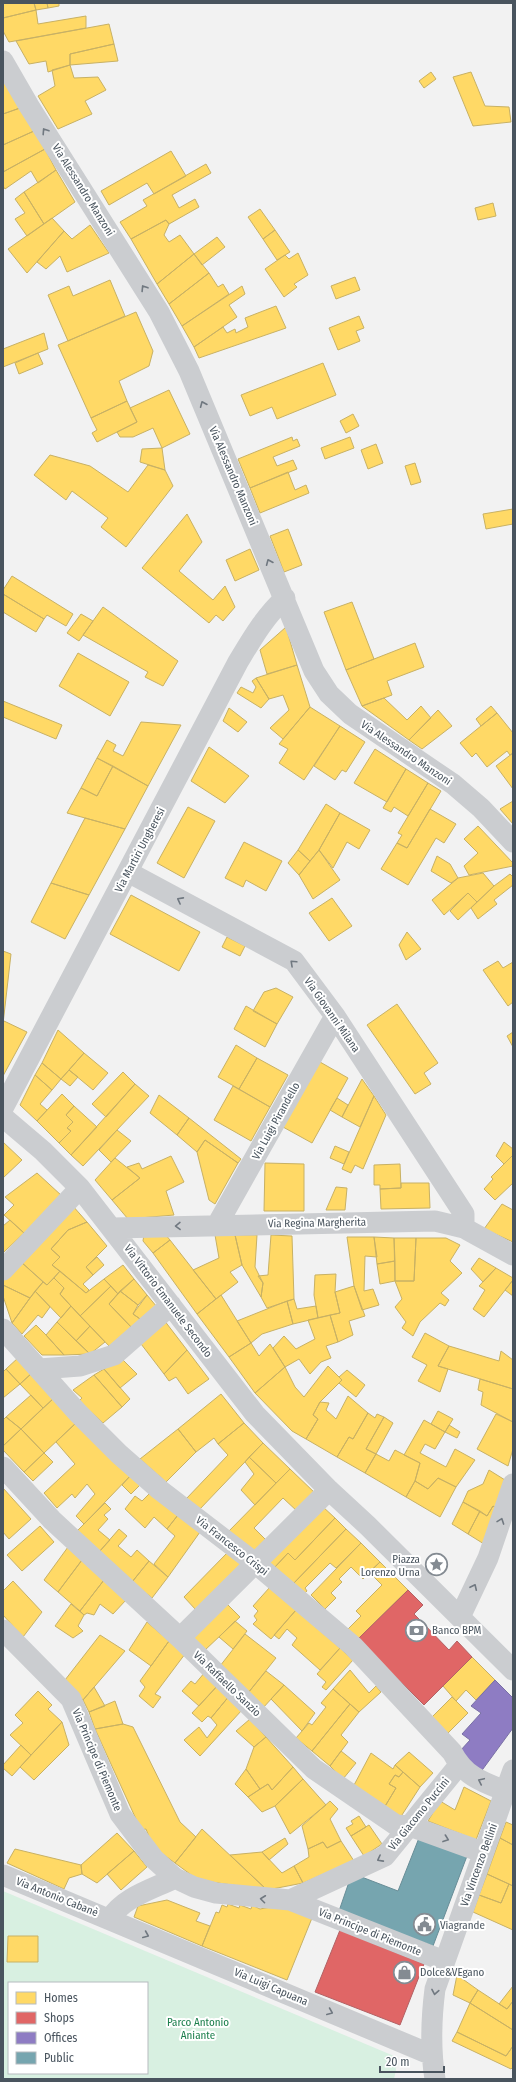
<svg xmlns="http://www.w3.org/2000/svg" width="516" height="2082" font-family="'Fira Sans Condensed',sans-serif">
<rect width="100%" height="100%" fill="#f2f2f2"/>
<path fill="#d8f0e1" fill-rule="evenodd" d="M3 1891 394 2056 396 2070 394 2079H3ZM9 1983H147V2073H9Z"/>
<path fill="#ffd966" stroke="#c8b164" d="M3 3H34L36 10 3 18Z
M34 3H47L48 8 36 10Z
M47 3H59V6L48 8Z
M36 10 38 24 86 16V28L9 42 3 31V18Z
M109 24 114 44 70 54V65L48 72 46 61 29 64 16 41Z
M114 44 118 61 70 65V54Z
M70 65 74 78 98 77 106 90 85 101 92 114 58 129 38 96 55 86 52 70Z
M431 72 436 79 424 88 419 81Z
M471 72 485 106 509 107 511 122 473 126 453 77Z
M3 79 20 108 3 114Z
M20 108 34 131 3 145V114Z
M34 131 45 149 3 172V145Z
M45 149 56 170 38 183 31 171 5 189 3 186V172Z
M171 151 186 176 154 194 147 183 109 205 101 191Z
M206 164 211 173 172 195 179 208 195 199 199 207 169 224 166 220 131 239 120 222 147 206 143 200Z
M56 170 75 202 44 224 24 192Z
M24 192 44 224 27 236 15 219 25 213 15 199Z
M493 203 496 216 478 220 475 208Z
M260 209 275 230 263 239 248 217Z
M52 218 64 231 27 273 8 249Z
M166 220 169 224 164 235 169 242 180 235 194 254 157 284 131 239Z
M90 225 109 253 67 272 60 256 46 269 37 262 64 231 72 239Z
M275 230 290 252 277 260 263 239Z
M217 237 225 247 202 265 194 254Z
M298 253 308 275 294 284 297 287 284 297 265 269 285 255 289 259Z
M194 254 209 273 169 304 157 284Z
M209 273 218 287 223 284 229 294 182 326 169 304Z
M355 277 360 290 336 299 331 286Z
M110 280 125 316 68 341 48 295 69 286 73 296Z
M242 286 245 294 229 305 237 317 194 347 182 326Z
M276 306 286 328 199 358 194 347 223 327 227 333 235 329 236 333 248 327 245 318Z
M136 312 153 351 149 366 119 381 127 401 91 418 58 345Z
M359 316 364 328 356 331 360 341 338 350 329 328Z
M44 333 48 349 3 367V349Z
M38 353 43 364 19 374 15 363Z
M323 363 336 395 277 419 272 407 250 416 241 395Z
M169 390 190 434 162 448 153 428 133 437H120L117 432 137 422 130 408Z
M127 401 137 422 97 442 92 433 97 430 91 418Z
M353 414 359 426 346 433 340 421Z
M292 437 293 441 297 439 300 446 273 457 277 466 293 460 297 469 250 488 238 459Z
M350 437 354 448 325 459 321 448Z
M376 444 383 463 368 469 361 450Z
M162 448 165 470 140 462 142 449Z
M50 455 90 466 128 492 148 465 165 470 173 486 126 547 101 527 108 518 72 491 66 500 34 475Z
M415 463 421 482 411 485 405 466Z
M288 472 295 490 306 485 309 493 260 513 250 488Z
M513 509V524L486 529 483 514Z
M187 514 202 542 179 571 213 600 225 586 235 607 223 621 216 615 209 623 142 568Z
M288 529 302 565 284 572 270 536Z
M250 549 259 570 235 581 226 560Z
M12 576 73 614 66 626 47 615 44 619 3 594V590Z
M3 594 44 619 36 632 3 612Z
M352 602 374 659 346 670 324 612Z
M103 607 178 661 163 686 145 677 148 672 83 635Z
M81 614 93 621 79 641 67 633Z
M286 627 297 665 267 674 260 650Z
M415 643 424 667 387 681 392 695 362 706 346 670Z
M78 653 129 682 110 716 59 686Z
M297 665 310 707 283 739 270 728 289 710 283 695 269 699 256 678Z
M256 678 269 699 261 708 237 693 241 687 253 693 256 687 252 681Z
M384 698 407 720 421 706 431 718 409 740 362 706Z
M3 701 62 725 56 739 3 717Z
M491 706 497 713 481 726 476 719Z
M310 707 340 726 304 780 279 763 288 749 279 744Z
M229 708 247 722 238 732 223 721Z
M438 710 452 726 422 749 409 740Z
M497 713 513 733V753L510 755 507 751 487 767 476 753 472 757 460 743Z
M141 722 181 725 148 786 97 758 107 740 116 745 113 751 123 756Z
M340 726 365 742 346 772 342 770 335 780 314 766Z
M209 747 249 776 225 803 191 781Z
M375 749 406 769 387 802 354 783Z
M513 753V789L496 766Z
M97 758 113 766 97 796 81 788Z
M113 766 148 786 125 829 67 813 81 788 97 796Z
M406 769 428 783 408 816 394 807 391 812 383 808Z
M428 783 441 791 407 848 397 843 402 835 398 833Z
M513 801V824L500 809Z
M326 804 340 813 319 850 310 861 298 850Z
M188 807 215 821 184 878 157 863Z
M430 809 456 824 444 843 436 838 408 885 381 869 397 843 407 848Z
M340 813 370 830 359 849 347 842 333 868 319 850Z
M85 818 125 829 89 895 51 883Z
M478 826 513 863V866L469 875 464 866 478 853 464 839Z
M244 842 282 861 266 891 246 880 243 887 225 878Z
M298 850 310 861 299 875 288 863Z
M319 850 340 880 313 899 299 875Z
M437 856 450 864 458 878 451 883 431 871Z
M483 873 494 886 477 902 468 893 444 915 432 900 458 878Z
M510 874 513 877V885L494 900 497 904 478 919 471 908 494 886Z
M51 883 89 895 65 939 31 922Z
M468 893 477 902 458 920 450 911Z
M131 895 200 932 179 971 110 934Z
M332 898 352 926 329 941 309 913Z
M407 932 421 949 406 960 399 945Z
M227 937 245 946 240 956 222 947Z
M3 951 11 954 3 1024Z
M498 961 503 968 513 962V1002L508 1006 483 970Z
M276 988 293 997 277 1024 253 1011 264 992Z
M397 1004 438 1063 424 1073 431 1084 415 1094 367 1025Z
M246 1006 277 1024 265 1047 234 1029Z
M4 1021 27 1032 3 1076V1024Z
M58 1030 84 1053 61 1079 42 1063Z
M513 1032V1047L507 1036Z
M236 1045 257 1058 239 1089 218 1077Z
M84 1053 108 1073 93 1090 69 1070Z
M257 1058 288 1075 270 1107 239 1089Z
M320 1062 348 1078 312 1143 283 1127Z
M42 1063 61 1079 52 1090 35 1075Z
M69 1070 78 1077 70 1086 61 1079Z
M123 1072 135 1084 106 1117 92 1104Z
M35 1075 52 1090 40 1104 47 1110 37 1121 20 1105Z
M362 1079 374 1096 360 1127 342 1117Z
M135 1084 149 1096 83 1166 71 1155Z
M233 1086 270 1107 251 1141 214 1120Z
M62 1094 74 1106 66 1115 73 1122 67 1128 71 1131 59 1143 37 1121Z
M159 1095 189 1118 177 1135 150 1113Z
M374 1096 386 1115 363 1169 355 1165 351 1173 342 1169Z
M337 1098 348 1105 342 1117 330 1110Z
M74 1106 97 1127 71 1155 59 1143 71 1131 67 1128 73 1122 66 1115Z
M189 1118 241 1159 238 1163 205 1140 197 1152 177 1135Z
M117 1130 131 1141 111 1162 99 1150Z
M205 1140 238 1163 215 1204 209 1200 197 1152Z
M3 1142 22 1160 3 1178Z
M504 1142 513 1149V1155L504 1164 496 1156Z
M335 1146 349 1152 344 1164 330 1158Z
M513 1155V1183L495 1200 484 1189 493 1179 491 1177Z
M171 1156 184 1182 166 1191 174 1215 128 1219 112 1200 140 1178 127 1167 139 1163 142 1169Z
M115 1158 140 1178 112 1200 95 1180Z
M265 1163 304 1164V1211H264Z
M400 1164 401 1188 380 1189V1185H374V1165Z
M37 1173 62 1196 24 1233 4 1215 14 1205 5 1197Z
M401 1183H429L430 1208 381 1209 380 1189 401 1188Z
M336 1187 347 1188 345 1210H326Z
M502 1204 513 1210V1242L484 1229Z
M72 1205 87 1222 68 1230 51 1249 60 1257 52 1265 60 1271 47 1285 20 1261Z
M10 1220 24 1233 3 1253V1226Z
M87 1222 107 1246 86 1267 93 1275 83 1284 89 1290 86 1293 52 1265 60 1257 51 1249 68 1230Z
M144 1234H165L170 1240 153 1253 143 1241Z
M215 1235H235L242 1265 230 1272 238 1282 216 1299 193 1270 219 1258Z
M235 1235H257L255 1267 263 1283 261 1297 242 1265Z
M271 1235 292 1236 294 1299 267 1308 261 1297 263 1283 258 1276 268 1275Z
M347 1237H374L377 1257 365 1256 364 1291 373 1289 379 1305 362 1310 354 1286Z
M374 1237 394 1238 395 1261 377 1264Z
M394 1238H416L414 1281H395Z
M416 1238H446L460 1245 450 1261 462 1273 441 1293 449 1300 445 1306 440 1303 420 1322 413 1336 402 1328 406 1322 395 1307 402 1299 395 1281H414Z
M170 1240 216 1299 197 1314 153 1253Z
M97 1257 104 1265 93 1275 86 1267Z
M479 1258 496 1268 483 1282 471 1269Z
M20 1261 43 1282 30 1298 3 1285V1279Z
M395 1261V1281L380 1284 377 1264Z
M123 1265 134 1279 118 1294 104 1279Z
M496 1268 513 1278V1280L484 1317 473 1309 485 1290 479 1286Z
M60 1271 86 1293 104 1279 111 1286 80 1316 60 1294 64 1288 54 1278Z
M336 1274 335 1292 340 1313 318 1318 314 1295 315 1275Z
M54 1278 64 1288 60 1294 71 1306 61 1318 35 1291 43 1282 47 1285Z
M134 1279 147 1295 138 1305 120 1291Z
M513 1280V1296L505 1290Z
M3 1285 30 1298 12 1323 3 1296Z
M111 1286 118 1294 109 1304 133 1329 112 1349 80 1316Z
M354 1286 365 1316 349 1321 353 1335 338 1342 330 1315 340 1313 335 1292Z
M35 1291 50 1307 42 1318 38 1315 22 1334 12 1323Z
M120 1291 138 1305 133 1314 143 1321 133 1329 109 1304Z
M147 1295 157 1307 143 1321 133 1314Z
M221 1295 251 1343 229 1357 197 1314Z
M294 1299 297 1309 316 1306 318 1318 293 1324 287 1301Z
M287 1301 293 1324 262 1334 251 1343 237 1321Z
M71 1306 90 1326 76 1341 57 1322Z
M330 1315 338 1342 326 1346 331 1358 321 1362 310 1374 299 1359 285 1367 273 1348 284 1336 296 1349 315 1339 308 1320Z
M164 1320 187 1350 164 1374 138 1340Z
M57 1322 90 1354 64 1355 46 1335Z
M36 1325 46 1335 64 1355H42L24 1336Z
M90 1326 105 1342 90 1354 76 1341Z
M425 1333 449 1346 438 1366 448 1369 440 1392 418 1381 427 1365 412 1357Z
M251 1343 259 1356 270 1344 285 1367 255 1393 229 1357Z
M449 1346 499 1361 501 1351 513 1360V1389L438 1366Z
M187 1350 209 1379 188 1394 176 1377 169 1381 164 1374Z
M19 1357 33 1372 20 1384 6 1369Z
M120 1357 137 1374 120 1388 104 1369Z
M328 1366 342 1380 320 1402 313 1415 318 1419 306 1439 292 1431 255 1393 285 1367 295 1387 304 1397Z
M6 1369 20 1384 3 1398V1372Z
M104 1369 130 1399 122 1407 94 1375Z
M347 1370 365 1385 356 1397 339 1383 342 1380 339 1377Z
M33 1372 54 1398 43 1408 20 1384Z
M94 1375 122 1407 103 1423 79 1401 82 1398 73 1390Z
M480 1379 513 1389V1422L481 1405 483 1392 478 1390Z
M221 1394 244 1423 218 1444 214 1438 196 1452 178 1429Z
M31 1395 43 1408 21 1429 6 1417Z
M348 1396 368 1413 353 1439 349 1437 337 1457 306 1439 318 1419 313 1415 320 1402 329 1403 326 1410 336 1419Z
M54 1398 77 1422 44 1453 21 1429Z
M438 1411 453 1419 445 1432 431 1424Z
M368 1413 375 1418 377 1414 384 1417 366 1449 376 1454 365 1473 337 1457 349 1437 353 1439Z
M496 1414 513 1422V1449L508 1466 477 1449Z
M6 1417 21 1429 3 1446V1420Z
M384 1417 393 1423 376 1454 366 1449Z
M424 1420 445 1432 435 1449 425 1444 420 1453 446 1467 455 1449 475 1460 456 1487 438 1478 428 1489 415 1481 420 1463 404 1455Z
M77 1422 131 1475 84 1524 76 1516 95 1494 87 1484 75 1498 72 1494 57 1508 44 1493 75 1464 56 1442Z
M244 1423 263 1443 199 1510 186 1499 228 1455 218 1444Z
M449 1425 460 1432 457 1438 445 1432Z
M21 1429 44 1453 24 1472 3 1450V1446Z
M178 1429 196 1452 166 1482 140 1459Z
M263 1443 290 1469 276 1483 249 1457Z
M395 1450 420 1463 415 1481 406 1497 365 1473 376 1454 389 1461Z
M44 1453 53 1462 33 1481 24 1472Z
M249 1457 276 1483 255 1505 241 1490 254 1474 245 1462Z
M290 1469 316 1494 298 1512 283 1498 254 1528 269 1543 258 1554 227 1533Z
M489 1470 505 1480 497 1509 493 1506 487 1516 463 1502 468 1491 483 1484Z
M131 1475 141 1484 131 1494 122 1485Z
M438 1478 456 1487 440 1517 406 1497 415 1481 428 1489Z
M3 1488 31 1519 9 1539 3 1532Z
M150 1493 178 1515 167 1529 154 1517 145 1528 125 1509 135 1496 142 1501Z
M463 1502 480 1511 468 1534 452 1524Z
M105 1503 111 1509 104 1515 108 1519 98 1530 110 1540 99 1552 77 1531Z
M322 1506 335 1518 295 1560 288 1553 275 1567 266 1561Z
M493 1506 497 1509 484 1544 468 1534 480 1511 487 1516Z
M178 1515 200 1532 168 1577 154 1564 175 1536 167 1529Z
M335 1518 346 1529 293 1584 275 1567 288 1553 295 1560Z
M40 1526 54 1542 22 1571 7 1555Z
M119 1529 127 1536 118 1546 131 1557 137 1550 149 1561 132 1582 99 1552Z
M346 1529 361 1543 336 1568 330 1563 305 1588 307 1591 304 1594 293 1584Z
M361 1543 380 1562 363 1579 351 1567 339 1579 342 1582 331 1593 336 1598 325 1609 311 1595Z
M68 1547 82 1560 58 1592 44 1580Z
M227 1553 244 1566 196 1610 184 1597Z
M82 1560 104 1580 80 1611 58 1592Z
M149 1561 168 1577 152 1598 132 1582Z
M380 1562 408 1590 358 1639 348 1629 361 1616 356 1611 382 1585 369 1572Z
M104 1580 126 1600 113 1614 100 1604 94 1615 87 1613 84 1615 80 1611Z
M13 1581 42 1612 23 1637 3 1615V1591Z
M270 1587 296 1610 271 1639 253 1624 257 1620 254 1616 258 1611 253 1606Z
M71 1604 84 1615 78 1626 83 1631 73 1638 55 1626Z
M227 1604 240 1617 204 1651 191 1639Z
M296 1610 340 1648 320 1670 292 1645 297 1638 287 1629 279 1639 274 1635Z
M235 1621 247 1631 233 1649 219 1637Z
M147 1622 169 1641 151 1666 129 1650Z
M245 1634 276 1658 248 1693 220 1666Z
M100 1635 125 1651 83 1700 65 1680Z
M169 1641 185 1654 155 1694 161 1697 153 1708 139 1696 145 1687 140 1681Z
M340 1648 353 1660 326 1690 322 1687 326 1682 317 1674Z
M472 1657 495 1680 476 1700 466 1690 456 1701 443 1686Z
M350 1670 369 1693 376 1686 381 1692 359 1712 333 1689Z
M266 1671 284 1685 262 1709 248 1693Z
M205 1672 219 1684 199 1706 182 1691 191 1681 195 1684Z
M219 1684 230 1695 211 1718 208 1716 202 1722 192 1713Z
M284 1685 315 1713 302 1731 271 1699Z
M94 1687 105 1706 89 1712 83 1700Z
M333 1689 350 1704 312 1751 296 1738 309 1723 312 1725 326 1707 321 1703Z
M38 1691 52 1705 48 1709 62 1722 31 1755 10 1735 23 1723 15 1715Z
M230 1695 242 1710 200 1756 184 1740 199 1727 207 1738 217 1725 211 1718Z
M452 1697 468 1713 446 1735 430 1719Z
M115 1701 123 1724 95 1729 89 1712Z
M350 1704 359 1712 341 1735 348 1742 330 1766 312 1751Z
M250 1719 266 1737 254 1747 236 1731Z
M62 1722 69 1745 34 1780 20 1767Z
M123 1724 133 1727 180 1822 196 1837 175 1863 153 1847 146 1829 141 1830 95 1729Z
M266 1737 293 1767 272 1790 268 1784 260 1789 246 1769 254 1747Z
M21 1745 31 1755 12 1776 3 1768V1765Z
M341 1751 356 1763 343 1779 330 1766Z
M409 1752 433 1773 420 1787 395 1765Z
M371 1753 393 1769 395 1765 403 1772 399 1777 395 1775 389 1784 396 1788 384 1808 353 1787Z
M293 1767 303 1779 275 1806 262 1812 248 1797 268 1784 272 1790Z
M246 1769 260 1789 248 1797 235 1784Z
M403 1772 420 1787 400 1818 384 1808 396 1788 389 1784 395 1775 399 1777Z
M303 1779 326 1805 290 1834 275 1806Z
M464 1787 491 1801 476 1840 428 1821 440 1801 455 1810Z
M330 1801 338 1809 330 1819 341 1841 327 1848 323 1842 308 1849 302 1826Z
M359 1816 366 1827 351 1836 346 1828 353 1824 351 1821Z
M506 1822 513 1825V1845L500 1838Z
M369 1825 382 1844 364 1856 351 1836Z
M202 1829 267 1890 211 1882 194 1877 175 1863Z
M117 1833 134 1851 97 1883 82 1874 81 1865Z
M285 1838 288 1844 269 1860 262 1852Z
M500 1838 513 1845V1886L487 1874Z
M341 1841 354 1861 303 1883 294 1866 309 1857 308 1849 323 1842 327 1848Z
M15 1849 81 1865 82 1874 69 1878 64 1889 7 1863Z
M134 1851 147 1867 121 1890 107 1874Z
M262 1852 282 1873 294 1866 303 1883 267 1890 230 1855Z
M487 1874 509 1884 501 1903 479 1895Z
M509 1884 513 1886V1930L473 1912 479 1895 501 1903Z
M167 1900 200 1913 196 1921 210 1926 202 1946 134 1917 138 1906Z
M228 1904 239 1908 240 1905 251 1909 252 1905 260 1909 282 1905 312 1918 287 1980 202 1946 216 1912 219 1913 222 1905 227 1907Z
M8 1936H38V1962H7Z
M457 1975 478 1990 470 2003 453 1995Z
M513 1986V2001L507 2009 499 2004Z
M478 1990 507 2009 513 2001V2030L470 2003Z
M470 2003 513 2030V2046L506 2056 457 2032Z
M457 2032 506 2056 513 2046V2067L511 2069 452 2041Z"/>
<path fill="#e06666" stroke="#b36164" d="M408 1590 423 1605 414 1614 420 1620 449 1650 457 1641 472 1657 424 1705 358 1639Z
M340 1930 424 1964 400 2025 315 1992Z"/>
<path fill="#8e7cc3" stroke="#7970a5" d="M495 1680 513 1698V1728L480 1773 460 1751 470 1740 462 1734 481 1713 471 1706Z"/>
<path fill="#76a5af" stroke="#688d97" d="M419 1838 467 1856 433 1946 339 1911 349 1882 359 1876 398 1891Z"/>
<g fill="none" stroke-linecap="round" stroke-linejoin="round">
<path stroke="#cbcdd0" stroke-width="21" d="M3 61 29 106 159 312 189 371 314 671 329 694 350 714 453 784 481 808 513 842
M128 872 294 961 335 1016 464 1214V1228
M3 1108 238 662C252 639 265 616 285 598
M3 1117 43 1151 80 1188 255 1414 329 1490 368 1526 513 1670
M217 1225 335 1016
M113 1228 435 1221 464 1228 513 1255
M3 1270 80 1188
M3 1329 78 1413 119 1454 160 1490 255 1563 353 1646 452 1752C466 1779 486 1783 513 1794
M39 1369 80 1366 114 1355 171 1305
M3 1467 52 1520 180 1638 314 1769 396 1825 410 1826 482 1852
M460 1617 488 1558 513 1484
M3 1630 71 1699 120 1814 154 1859 175 1878 194 1887 216 1893 290 1900 444 1961
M180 1638 329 1490
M3 1875 432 2055
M290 1900 385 1856 459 1765
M110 1919C123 1897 153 1889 175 1878
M435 2079C430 2048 431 2020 435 1989L513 1770"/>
</g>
<defs><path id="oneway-chevron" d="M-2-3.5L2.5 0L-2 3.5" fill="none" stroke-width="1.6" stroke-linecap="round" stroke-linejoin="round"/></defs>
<g stroke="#707880">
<use href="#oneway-chevron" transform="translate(45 131) rotate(-123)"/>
<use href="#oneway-chevron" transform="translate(144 288) rotate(-122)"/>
<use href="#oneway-chevron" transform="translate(203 404) rotate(-113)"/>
<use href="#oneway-chevron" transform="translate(269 562) rotate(-113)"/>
<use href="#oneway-chevron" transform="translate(180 900) rotate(-152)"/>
<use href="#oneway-chevron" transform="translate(293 963) rotate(-137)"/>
<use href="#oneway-chevron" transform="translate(178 1226) rotate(179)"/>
<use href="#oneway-chevron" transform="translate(501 1521) rotate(-70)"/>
<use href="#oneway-chevron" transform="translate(474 1587) rotate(-65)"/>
<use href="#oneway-chevron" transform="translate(481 1781) rotate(-155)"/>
<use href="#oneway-chevron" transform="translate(446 1839) rotate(20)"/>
<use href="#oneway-chevron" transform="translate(380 1859) rotate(152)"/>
<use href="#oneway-chevron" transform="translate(263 1899) rotate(-173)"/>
<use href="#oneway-chevron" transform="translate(146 1935) rotate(23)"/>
<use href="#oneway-chevron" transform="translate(435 1992) rotate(100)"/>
<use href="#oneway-chevron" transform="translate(330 2012) rotate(23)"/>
</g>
<defs>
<symbol id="sight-ring" viewBox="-11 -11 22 22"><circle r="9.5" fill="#fff" stroke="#848b92" stroke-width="1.5"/><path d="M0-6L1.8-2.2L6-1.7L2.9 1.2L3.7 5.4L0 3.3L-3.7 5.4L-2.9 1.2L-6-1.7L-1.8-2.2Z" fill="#848b92"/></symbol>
<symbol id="bank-ring" viewBox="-11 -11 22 22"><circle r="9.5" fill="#fff" stroke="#848b92" stroke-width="1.5"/><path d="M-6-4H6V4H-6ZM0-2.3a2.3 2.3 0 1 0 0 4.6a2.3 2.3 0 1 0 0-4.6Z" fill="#848b92"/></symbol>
<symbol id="civic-ring" viewBox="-11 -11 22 22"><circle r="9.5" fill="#fff" stroke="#848b92" stroke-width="1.5"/><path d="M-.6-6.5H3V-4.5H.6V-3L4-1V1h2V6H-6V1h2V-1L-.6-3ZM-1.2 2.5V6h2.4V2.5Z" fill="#848b92"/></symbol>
<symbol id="shop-ring" viewBox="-11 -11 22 22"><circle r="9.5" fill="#fff" stroke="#848b92" stroke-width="1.5"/><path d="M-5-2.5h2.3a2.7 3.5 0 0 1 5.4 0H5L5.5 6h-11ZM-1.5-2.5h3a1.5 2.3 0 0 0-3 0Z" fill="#848b92"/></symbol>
</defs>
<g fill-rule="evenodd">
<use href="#sight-ring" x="424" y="1552" width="25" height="25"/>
<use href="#bank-ring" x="404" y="1618" width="25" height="25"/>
<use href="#civic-ring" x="412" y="1912" width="25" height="25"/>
<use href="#shop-ring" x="392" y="1960" width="25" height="25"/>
</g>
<g text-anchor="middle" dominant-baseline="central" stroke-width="4" stroke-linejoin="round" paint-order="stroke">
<g font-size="11" fill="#49545e" stroke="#fff">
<text transform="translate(83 190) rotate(58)">Via Alessandro Manzoni</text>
<text transform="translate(233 476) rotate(67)">Via Alessandro Manzoni</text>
<text transform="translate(406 753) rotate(34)">Via Alessandro Manzoni</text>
<text transform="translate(140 850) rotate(-62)">Via Martiri Ungheresi</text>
<text transform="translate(332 1015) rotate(55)">Via Giovanni Milana</text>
<text transform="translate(276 1121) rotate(-61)">Via Luigi Pirandello</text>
<text transform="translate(317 1223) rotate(-1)">Via Regina Margherita</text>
<text transform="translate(168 1301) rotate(53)">Via Vittorio Emanuele Secondo</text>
<text transform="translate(232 1546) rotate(38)">Via Francesco Crispi</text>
<text transform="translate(227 1684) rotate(44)">Via Raffaello Sanzio</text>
<text transform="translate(97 1760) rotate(67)">Via Principe di Piemonte</text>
<text transform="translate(419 1814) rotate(-51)">Via Giacomo Puccini</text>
<text transform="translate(479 1865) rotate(-70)">Via Vincenzo Bellini</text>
<text transform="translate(57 1897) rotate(22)">Via Antonio Cabanè</text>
<text transform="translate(370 1932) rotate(22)">Via Principe di Piemonte</text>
<text transform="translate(271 1987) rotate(23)">Via Luigi Capuana</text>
</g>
<g font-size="11" fill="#49545e" stroke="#fff" text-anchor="start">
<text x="420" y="1559" text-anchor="end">Piazza<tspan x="420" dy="13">Lorenzo Urna</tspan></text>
<text x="432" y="1630">Banco BPM</text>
<text x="440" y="1925">Viagrande</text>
<text x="420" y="1972">Dolce&amp;VEgano</text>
</g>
<g font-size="11" fill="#1b7f4c" stroke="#fff">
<text x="198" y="2022">Parco Antonio<tspan x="198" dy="13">Aniante</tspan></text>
</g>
</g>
<rect width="516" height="2082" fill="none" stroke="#49545e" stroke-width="8"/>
<rect x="8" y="1982" width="140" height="92" fill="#ffffff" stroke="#b6bbbf"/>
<rect x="16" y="1992" width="20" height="12" fill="#ffd966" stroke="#b6bbbf"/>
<text x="44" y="2002" font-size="12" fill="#49545e">Homes</text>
<rect x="16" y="2012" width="20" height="12" fill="#e06666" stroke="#b6bbbf"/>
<text x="44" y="2022" font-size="12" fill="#49545e">Shops</text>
<rect x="16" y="2032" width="20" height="12" fill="#8e7cc3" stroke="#b6bbbf"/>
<text x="44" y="2042" font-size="12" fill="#49545e">Offices</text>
<rect x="16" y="2052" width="20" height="12" fill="#76a5af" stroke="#b6bbbf"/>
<text x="44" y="2062" font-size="12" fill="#49545e">Public</text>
<path d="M380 2066v6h64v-6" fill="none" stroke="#49545e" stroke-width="2"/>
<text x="386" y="2066" font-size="12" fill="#49545e" stroke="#ffffff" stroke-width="3" paint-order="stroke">20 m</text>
</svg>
